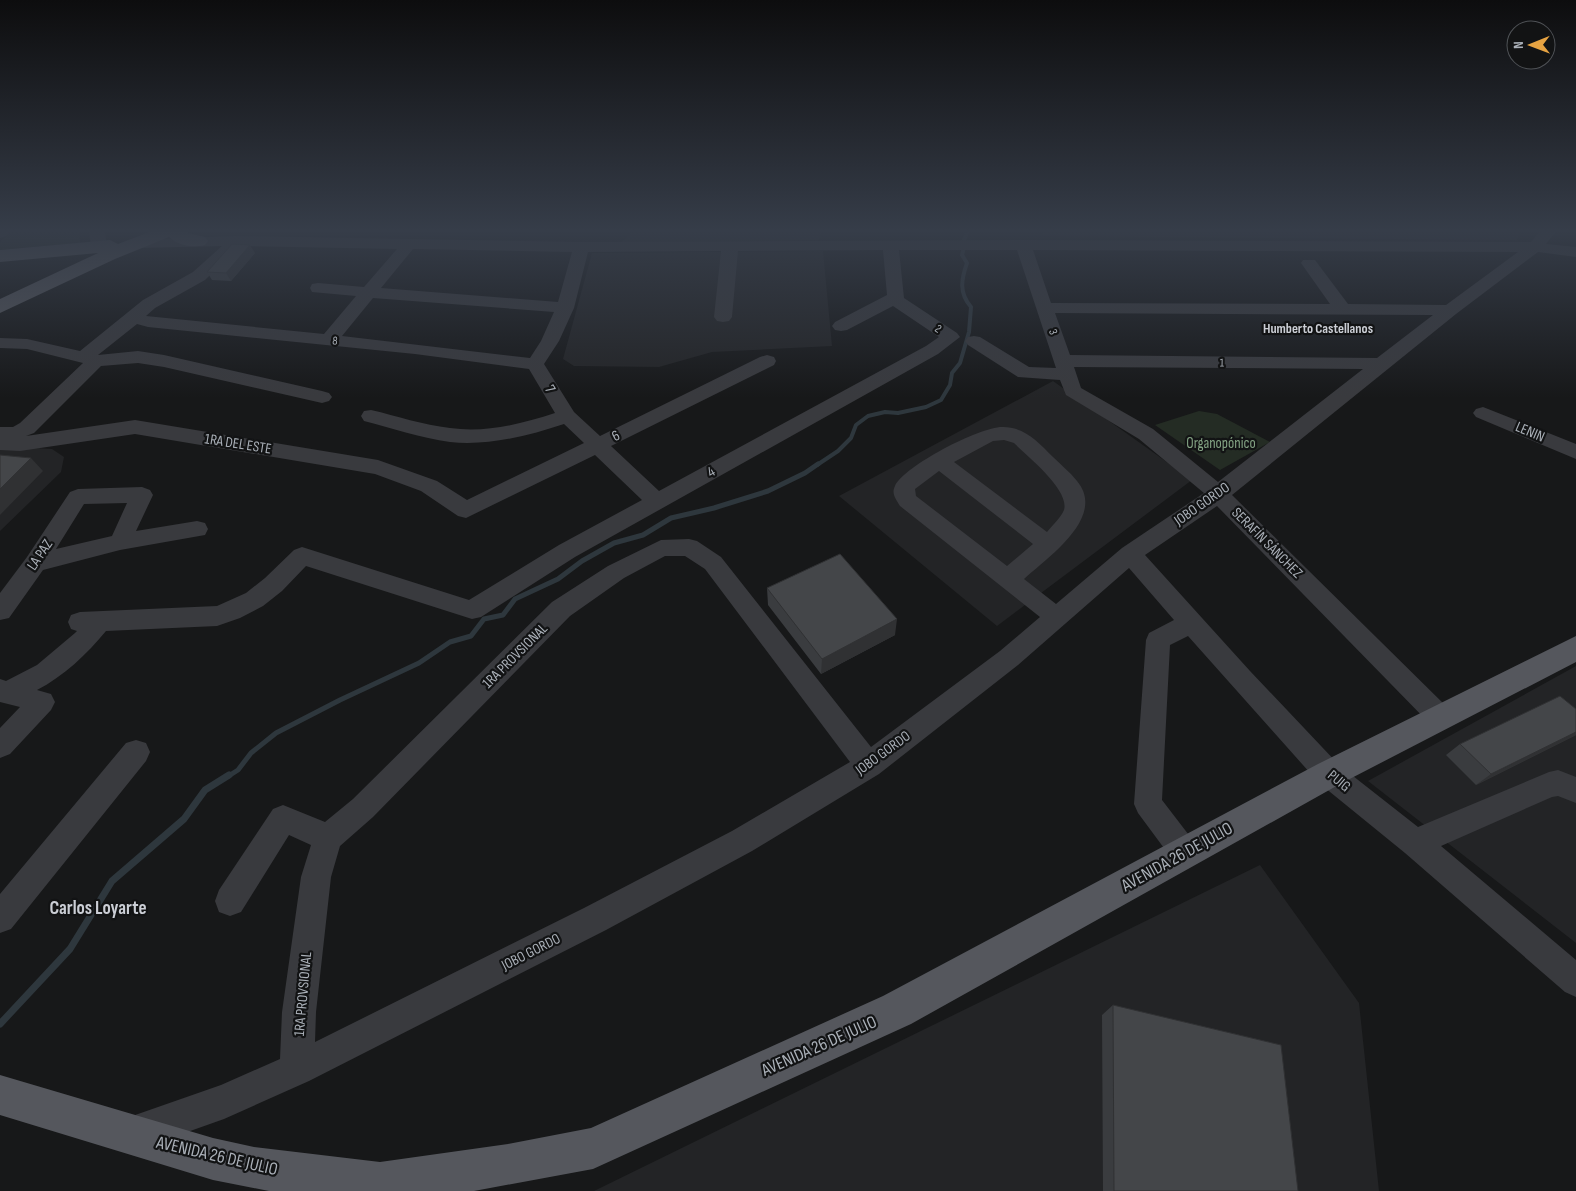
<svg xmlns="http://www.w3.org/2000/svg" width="1576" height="1191" font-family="'Sofia Sans Condensed',sans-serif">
<rect width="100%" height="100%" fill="#171819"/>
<path fill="#232426" d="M633 231H822L819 240 622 242Z
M1043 231H1521L1517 240 1043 236Z
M823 251 832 346 712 352 659 367 574 366 563 359 592 253Z
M1053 381 1192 480 997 626 839 496Z
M0 446 52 449 64 457 61 472 0 531Z
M1576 666V943L1368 781Z
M1260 865 1359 1003 1379 1191H594Z"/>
<path fill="#242c24" d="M11 231H79L80 243 0 250V242Z
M1199 411 1217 414 1270 442 1220 470 1155 425Z"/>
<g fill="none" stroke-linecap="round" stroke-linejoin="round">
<path stroke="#2e373d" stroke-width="4" d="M964 240 968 231
M817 465 838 451 851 438 856 425 868 416 885 412 898 413 926 407 941 400 950 385 952 373 960 363 969 332 971 307C959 293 961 280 967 263L962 255 963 251"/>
<path stroke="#2e373d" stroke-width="5" d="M227 777 238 770 251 753 276 733 340 700 419 663 450 642 471 636 484 619 503 615 515 599 558 579 582 561 614 543 643 535 671 518 714 508 768 491 805 473 818 464"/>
<path stroke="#2e373d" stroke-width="7" d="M0 1024 70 949 112 881 184 819 205 790 229 775"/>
<path fill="#393a3e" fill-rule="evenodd" d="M0 231H11L6 236 0 238Z
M89 231H105L107 247 105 250H93L91 247Z
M1540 231H1556L1546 244 1576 247V257L1538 252 1456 314 1232 495 1450 710 1454 718 1450 726 1441 729 1432 726 1217 506 1145 555 1250 671 1339 765 1418 827 1549 772 1558 770 1576 777V803L1558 796 1552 797 1441 846 1576 960V997L1565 992 1405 853 1319 783 1188 636 1170 645 1162 800 1195 843 1200 853 1195 863 1185 867 1175 863 1138 813 1134 804 1146 640 1149 633 1174 620 1129 568 1018 665 879 774 752 851 606 930 309 1081 224 1119 131 1152 118 1147 113 1134 118 1121 221 1085 280 1059 282 1012 301 877 311 845 289 835 241 912 230 916 219 912 215 901 219 890 273 809 283 805 325 822 353 799 552 602 608 566 661 540 689 539 697 541 721 557 871 747 1000 651 1040 617 900 506C896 499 891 494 895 486 904 466 981 426 1003 427 1025 427 1038 442 1053 457 1061 465 1070 472 1077 481 1107 517 1048 557 1024 579L1056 604 1122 548 1204 493 1139 439 1066 395 1060 380 1018 377 968 345 965 341 968 337 974 336 980 337 1029 367 1056 368 1017 250H899L904 298 957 333 960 337 938 354 575 557 481 617 472 619 306 566 282 591 263 606 240 618 217 626 106 631C87 654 64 676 37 690L51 694 55 702 51 710 10 754 0 758V728L20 707 0 702V679L6 681 37 665 75 633 77 631 71 629 68 622 71 615 80 612 217 606 246 593 265 578 294 550 302 547 469 600 559 545 642 500 595 455 466 518 458 516 421 491 375 474 135 434 20 451 0 450V427H13L20 423 83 363 27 349 0 348V338L27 339 80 351 143 300 193 272 222 246 136 248 130 246 128 243 130 240 236 236 581 242 1023 240 1531 242ZM240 246 397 249 364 287 318 283 312 284 310 288 312 292 356 296 324 334 146 316 155 308 205 280ZM413 249 572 252 558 302 381 288ZM883 250 887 295 835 322 832 326 835 330 841 331 847 330 893 306 939 337 926 346 659 491 611 446 774 365 776 361 774 357 767 355 760 357 600 436 574 412 544 364 559 341 574 308 588 252 721 251 714 317 717 321 723 322 729 321 732 317 738 251ZM1033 250 1518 252 1446 305 1348 304 1315 260H1303L1301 263 1330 304 1051 303ZM373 298 554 312 541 341 530 358 342 336ZM1055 313 1433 315 1377 358 1070 355ZM137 324 148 327 415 354 529 369 555 413C521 424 486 433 450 428 423 425 397 416 371 410L364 411 361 416 364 421C392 428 421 438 450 442 488 446 528 436 564 424L584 443 467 500 437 481 378 460 135 420 26 436 34 433 101 366 138 363 164 367 322 403 329 401 332 397 329 393 322 391 164 355 138 351 98 355ZM1074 367 1363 369 1218 482 1153 429 1081 388ZM1004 440 1014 443C1027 456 1070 490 1064 510 1061 517 1053 525 1047 532L954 462 993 441ZM939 471 1033 544 1007 566 916 496 915 489ZM665 556H685L705 569 850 762 732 831 584 908 315 1042 316 1012 331 877 340 846 373 817 570 616 624 578Z
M1483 407 1576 444V459L1476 417 1473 413 1476 409Z
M142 487 150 490 153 495 136 531 197 521 205 523 208 529 205 535 120 550 43 570 9 618 0 620V593L27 557 70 492 78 489ZM127 503 112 536 56 549 84 504Z
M136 740 146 743 150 752 146 761 11 929 0 933V894L126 743Z"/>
<path fill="#55575d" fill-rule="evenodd" d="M152 231H189L188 233 205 237 208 241 205 245C193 248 179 246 169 237L115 259 0 313V299L98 253 0 262V250L110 240 118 244Z
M1576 636V662L1340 784 911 1024 593 1169 474 1191H269L213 1180 0 1115V1075L213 1138 254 1147 380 1162 508 1144 591 1128 883 996 1318 764Z"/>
</g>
<path fill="#3a3c3f" d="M255 253 231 281 212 280 207 272Z
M767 588 895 635 821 674 768 605Z
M1576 735 1476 785 1446 755 1460 744Z
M1113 1005 1298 1191H1103L1102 1015Z"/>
<path fill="#303133" d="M250 245 255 253 231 281 226 273Z
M31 458 43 471 0 515V489Z
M897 619 895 635 821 674 822 659Z
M1576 732V735L1476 785 1491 774Z"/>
<path fill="#444649" stroke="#303133" d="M232 244 250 245 226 273 207 272Z
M0 455 31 458 0 489Z
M840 554 897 619 822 659 767 588Z
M1560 696 1576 709V732L1491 774 1460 744Z
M1113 1005 1281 1045 1298 1191H1114Z"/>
<linearGradient id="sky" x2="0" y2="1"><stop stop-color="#0d0d0e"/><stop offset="0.58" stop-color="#363d49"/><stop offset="1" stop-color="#363d49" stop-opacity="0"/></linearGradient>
<rect width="1576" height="398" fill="url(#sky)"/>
<g text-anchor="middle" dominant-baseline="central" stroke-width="4.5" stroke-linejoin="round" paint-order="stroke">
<g font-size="12" fill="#aab0b8" stroke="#121314">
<text transform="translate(938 329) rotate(34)">2</text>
<text transform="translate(1053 332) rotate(71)">3</text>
<text transform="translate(335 341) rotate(6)">8</text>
<text transform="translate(1222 363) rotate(1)">1</text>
</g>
<g font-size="14" font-weight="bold" fill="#cbced5" stroke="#121314">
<text x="1318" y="328">Humberto Castellanos</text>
</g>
<g font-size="15" fill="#aab0b8" stroke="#121314">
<text transform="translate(550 389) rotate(59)">7</text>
<text transform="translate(1530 432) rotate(23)">LENIN</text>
<text transform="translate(616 436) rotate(-27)">6</text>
<text transform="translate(238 444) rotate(9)">1RA DEL ESTE</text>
<text transform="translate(711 472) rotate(-29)">4</text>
<text transform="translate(1202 504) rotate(-35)">JOBO GORDO</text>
<text transform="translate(1267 543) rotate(45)">SERAFÍN SÁNCHEZ</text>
<text transform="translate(40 555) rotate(-56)">LA PAZ</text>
<text transform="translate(515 656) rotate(-45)">1RA PROVSIONAL</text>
<text transform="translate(883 753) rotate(-36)">JOBO GORDO</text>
<text transform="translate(1339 781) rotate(40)">PUIG</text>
<text transform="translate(531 952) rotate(-27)">JOBO GORDO</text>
<text transform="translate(303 994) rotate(-85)">1RA PROVSIONAL</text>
</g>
<g font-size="15" fill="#83a283" stroke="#121314">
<text x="1221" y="443">Organopónico</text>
</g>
<g font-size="18" fill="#aab0b8" stroke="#121314">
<text transform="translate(1177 857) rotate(-29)">AVENIDA 26 DE JULIO</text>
<text transform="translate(819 1046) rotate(-24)">AVENIDA 26 DE JULIO</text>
<text transform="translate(217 1156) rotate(13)">AVENIDA 26 DE JULIO</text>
</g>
<g font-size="19" font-weight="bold" fill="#cbced5" stroke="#121314">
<text x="98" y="908">Carlos Loyarte</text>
</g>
</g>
<g transform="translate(1531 45) rotate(269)"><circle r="24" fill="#121314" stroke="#4f5256"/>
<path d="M0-4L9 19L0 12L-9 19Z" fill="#e6a342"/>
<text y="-8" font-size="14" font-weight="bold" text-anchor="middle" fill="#aab0b8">N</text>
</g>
</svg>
